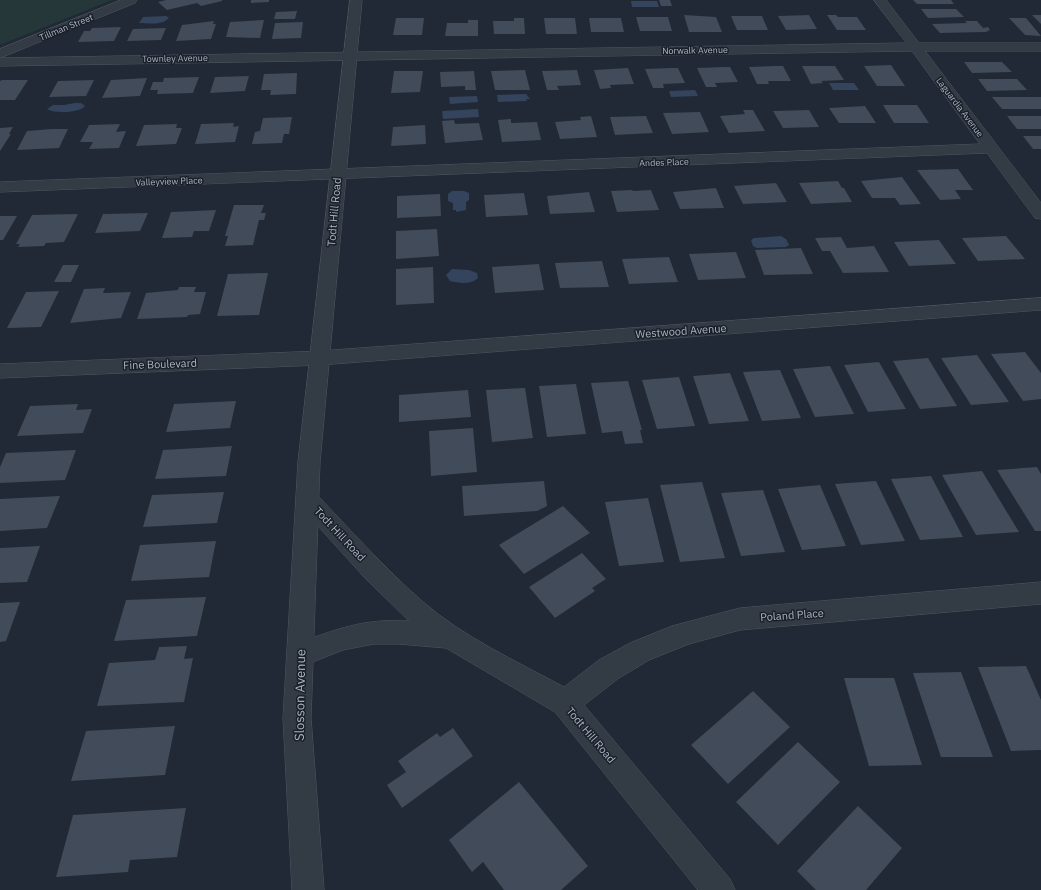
<svg xmlns="http://www.w3.org/2000/svg" width="1041" height="890" font-family="'IBM Plex Sans',sans-serif">
<rect width="100%" height="100%" fill="#202935"/>
<path fill="#253738" d="M0 0H112L0 45Z"/>
<path fill="#34445c" d="M631 1H657L659 7H632Z
M167 16V17H169C165 26 148 23 139 23L143 17Z
M829 83H854L859 90H833Z
M695 90 698 96 671 97 669 91Z
M526 94 530 99H526L527 101 498 102 497 95Z
M477 96 478 102 450 104 449 97Z
M75 103H81L85 106C80 113 54 114 47 109L53 105H64Z
M478 109 479 117 443 119 442 111Z
M452 191H464L469 193V200L466 202V210L456 212V210H453V203L448 201V194Z
M781 236 786 239 789 245 786 247 757 248 753 246 751 240 754 238Z
M452 269 469 270 477 273 478 278C471 285 459 283 450 281L446 275Z"/>
<path fill="#414b59" d="M166 0H222V1L201 6 197 3 167 10 158 2Z
M251 0H269V2L251 3Z
M659 0H670L672 6H661Z
M913 0H951L954 4H917Z
M921 9H956L964 17 928 18Z
M297 11 295 19H274L276 12Z
M684 15 716 17 722 32H689Z
M809 15 817 29 786 30 778 16Z
M827 15H836L838 17H857L866 30H837Z
M1032 15H1041V24Z
M731 16H762L768 30H737Z
M636 17H668L672 31H640Z
M396 18H424L422 35H393Z
M514 18H524L525 34H494L493 21H514Z
M544 18H575L577 34H546Z
M589 18H621L624 32H591Z
M1009 18H1026L1041 36 1025 35Z
M264 20 260 38 226 37 230 22Z
M468 20H478V36H445L447 23H468Z
M214 21 213 24H216L211 39 176 41 182 25Z
M965 21H977L983 28 988 27 990 30 986 32 940 33 932 24 967 23Z
M303 22 301 38 272 39 275 23Z
M121 27 114 41 78 42 84 31H90L92 28Z
M166 28 161 40 127 41 133 29Z
M964 62H1002L1012 72 972 73Z
M891 65 905 86H877L864 66Z
M776 66H783L791 81H768L769 84H757L749 67Z
M802 66H835L844 80 821 81 823 83 811 84Z
M724 67H730L738 82 715 83 717 87H706L697 68Z
M628 68 634 84 610 85 611 88 600 89 594 70Z
M671 68H678L685 83 663 84 664 88H653L645 69Z
M525 70 530 90H495L491 71Z
M577 70 581 85 557 86 559 90H547L542 71Z
M394 71H423L420 92 391 93Z
M474 71 476 90H465V86L441 87 440 72Z
M297 73 296 94 270 95 271 90H261L264 74Z
M249 76 245 91 210 93 215 77Z
M199 77 193 93 157 94 158 90H150L153 82H163L164 78Z
M147 78 140 96 102 98 111 80Z
M978 79H1017L1027 90 987 91Z
M2 80H28L15 100H0V81Z
M94 80 86 96 49 97 58 81Z
M992 97H1041V109H1002Z
M883 105H917L929 123H894Z
M865 106 876 123H839L829 108Z
M743 110H753L765 131 729 133 720 116 745 114Z
M809 110 819 127 783 128 773 111Z
M700 112 709 132 672 134 663 113Z
M591 116 597 137 560 139 555 122 581 120 580 117Z
M646 116 653 133 615 135 610 117Z
M1007 116H1041V129H1017Z
M292 117 289 134H284L282 143 252 144 255 132 260 131 263 118Z
M511 119V123L537 122 541 140 502 142 498 120Z
M454 120 455 124 479 123 483 140 445 143 442 121Z
M234 123 233 127 239 126 235 142 195 144 201 124Z
M120 124 116 132 126 131 119 148 89 149 93 142H80L89 125Z
M177 124 176 128H182L176 144 136 146 144 125Z
M425 125 426 144 391 146 393 127Z
M13 127 9 134H11L0 151V128Z
M52 129H68L59 148 17 150 27 131Z
M1023 136H1041V149H1033Z
M958 169 973 190H955L961 199 940 200 917 170Z
M902 177 921 204 900 205 895 198H872L861 181Z
M838 181 842 188H844L852 202 811 204 799 183Z
M776 183 787 202 743 204 734 186Z
M716 188 724 208 680 209 673 192Z
M632 190 633 191 651 190 659 210 617 212 611 191Z
M589 192 595 212 550 214 547 196Z
M524 193 528 215 486 217 484 195Z
M440 194 441 216 397 218V196Z
M234 205H264L261 213H266L264 220H259L253 245 225 246 228 236H225Z
M216 210 209 231H194L192 237 162 238 171 212Z
M148 213 140 231 95 233 103 214Z
M78 214 64 242 46 243 44 246 18 247 20 244H16L32 215Z
M0 216H17L3 240H0Z
M437 229 439 256 396 259V231Z
M1006 236 1025 259 978 261 962 238Z
M841 237 847 248 874 246 889 272 843 273 830 251H822L815 238Z
M939 240 956 264 909 266 894 242Z
M801 248 813 274 764 275 755 250Z
M736 252 746 278 698 280 689 254Z
M669 257 678 282 629 284 622 259Z
M602 261 609 287 560 288 555 263Z
M539 264 544 290 495 293 492 267Z
M63 265H79L71 282H54Z
M433 267 434 303 396 305V269Z
M268 273 259 315 217 316 228 274Z
M179 287H196L194 292H206L200 314 188 315 187 317 137 319 146 293 178 290Z
M105 288 103 293 131 292 121 318 70 323 84 289Z
M59 291 41 327 7 328 26 292Z
M1025 352 1041 373V399L1023 401 991 354Z
M977 355 1009 402 971 405 941 358Z
M928 358 957 406 920 409 893 361Z
M879 362 906 409 868 412 844 365Z
M830 366 854 414 815 417 793 369Z
M780 370 801 418 762 421 743 372Z
M730 373 749 421 709 424 693 376Z
M679 377 695 426 657 429 642 380Z
M628 381 642 430H640L643 443 625 444 622 431 602 433 591 383Z
M576 384 586 434 547 437 539 386Z
M525 388 533 438 492 442 486 390Z
M468 390 471 417 399 422V395Z
M236 401 230 428 166 432 174 404Z
M78 404 76 410 92 409 83 433 17 436 30 406Z
M473 428 477 472 431 476 429 431Z
M232 446 226 476 155 479 163 450Z
M76 450 65 480 0 483V467L6 453Z
M1037 467 1041 474V531H1035L997 470Z
M982 471 1019 532 976 535 942 475Z
M931 476 963 537 920 540 891 479Z
M544 481 547 506 537 511 464 516 462 486Z
M876 481 905 541 861 545 835 484Z
M702 482 725 558 680 562 660 485Z
M820 485 846 546 802 550 778 489Z
M763 490 785 552 741 556 721 493Z
M224 492 217 523 143 527 152 495Z
M60 496 47 528 0 531V499Z
M648 498 664 562 619 566 605 502Z
M563 506 590 533 524 574 499 545Z
M216 541 209 577 131 581 140 545Z
M40 546 27 582 0 583V548Z
M582 553 606 579 592 588 595 591 555 618 529 587Z
M206 597 197 636 114 641 126 600Z
M20 602 6 641 0 642V603Z
M187 646 184 659 193 658 184 702 97 706 109 663 155 660 159 647Z
M1026 666 1041 700V750L1011 751 978 667Z
M961 672 993 757H941L913 673Z
M844 678H894L922 765 869 766Z
M753 691 790 727 728 784 691 745Z
M175 726 165 775 71 781 86 731Z
M453 728 473 756 402 808 387 785 406 772 398 761 437 733 440 737Z
M798 742 840 782 778 845 736 802Z
M519 782 588 866 561 890H504L483 862 472 872 449 840Z
M858 806 902 848 866 890H816L797 871Z
M186 808 177 857 130 860 128 872 56 877 73 815Z"/>
<g fill="none" stroke-linecap="round" stroke-linejoin="round">
<defs>
<path id="minor" d="M121 0H137L135 3 0 58V49Z
M874 0H886L919 43H1041V51H925L1041 203V219L1035 218 987 153 0 192V182L980 144 912 51 0 66V58L906 43Z
M1041 298V310L320 365 0 378V364L320 351Z
M307 490 315 493C350 529 384 568 422 601 463 637 516 661 564 687L599 660 630 643 672 626 740 608 1041 582V604L740 630 689 644 649 660 619 678 584 705 730 879 735 890H698L555 712 446 648 399 644H374L343 650 300 667 291 664 287 655 291 646C334 630 362 618 409 621L364 577 299 505 295 499 299 493Z"/>
<path id="tertiary" d="M350 0H362L320 462 311 718 324 890H292L283 718 298 462Z"/>
</defs>
<use href="#minor" stroke="#505863" stroke-width="1"/>
<use href="#tertiary" stroke="#505863" stroke-width="1"/>
<use href="#minor" fill="#333b45" fill-rule="evenodd"/>
<use href="#tertiary" fill="#333b45" fill-rule="evenodd"/>
</g>
<g text-anchor="middle" dominant-baseline="central" stroke-width="3" stroke-linejoin="round" paint-order="stroke">
<g font-size="9" fill="#adb5c2" stroke="#19202a">
<text transform="translate(66 27) rotate(-22)">Tillman Street</text>
<text transform="translate(695 50) rotate(-1)">Norwalk Avenue</text>
<text transform="translate(175 58) rotate(-1)">Townley Avenue</text>
<text transform="translate(960 107) rotate(53)">Laguardia Avenue</text>
<text transform="translate(664 162) rotate(-2)">Andes Place</text>
<text transform="translate(169 181) rotate(-2)">Valleyview Place</text>
</g>
<g font-size="11" fill="#adb5c2" stroke="#19202a">
<text transform="translate(334 212) rotate(-85)">Todt Hill Road</text>
<text transform="translate(681 331) rotate(-4)">Westwood Avenue</text>
<text transform="translate(160 364) rotate(-2)">Fine Boulevard</text>
<text transform="translate(340 534) rotate(47)">Todt Hill Road</text>
<text transform="translate(792 615) rotate(-4)">Poland Place</text>
<text transform="translate(591 735) rotate(50)">Todt Hill Road</text>
</g>
<g font-size="13" fill="#adb5c2" stroke="#19202a">
<text transform="translate(300 695) rotate(-89)">Slosson Avenue</text>
</g>
</g>
</svg>
